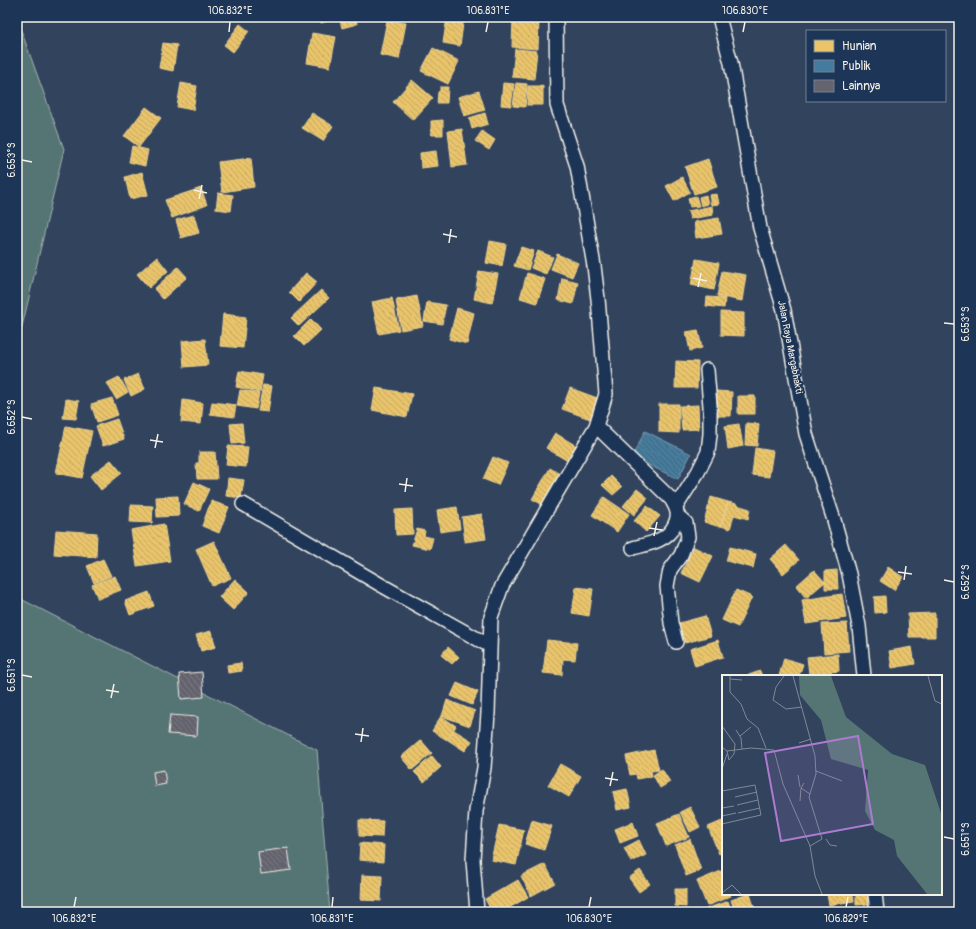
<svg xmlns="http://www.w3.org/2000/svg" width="976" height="929" font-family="Pangolin,sans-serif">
<defs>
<pattern id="homes-back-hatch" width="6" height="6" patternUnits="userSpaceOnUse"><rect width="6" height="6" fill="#e9c46a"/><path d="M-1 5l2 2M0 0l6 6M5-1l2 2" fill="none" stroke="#c1a561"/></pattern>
<pattern id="public-back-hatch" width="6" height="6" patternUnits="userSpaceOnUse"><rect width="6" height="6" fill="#457b9d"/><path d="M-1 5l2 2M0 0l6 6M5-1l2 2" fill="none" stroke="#476476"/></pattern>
<pattern id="building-back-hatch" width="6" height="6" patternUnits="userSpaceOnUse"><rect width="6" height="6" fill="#64636e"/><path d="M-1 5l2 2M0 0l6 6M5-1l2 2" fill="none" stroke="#7b7a83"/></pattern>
</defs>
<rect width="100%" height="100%" fill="#32435e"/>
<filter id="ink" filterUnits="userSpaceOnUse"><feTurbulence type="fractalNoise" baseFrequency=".025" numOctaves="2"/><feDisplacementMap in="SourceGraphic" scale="8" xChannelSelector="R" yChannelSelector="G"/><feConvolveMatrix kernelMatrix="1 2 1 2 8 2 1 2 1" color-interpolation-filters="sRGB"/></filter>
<g filter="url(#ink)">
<path fill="#557575" stroke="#a4b3ae" d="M17 19 64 149 17 348Z
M17 597 317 750 330 912H17Z"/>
<path fill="url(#homes-back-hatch)" stroke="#ecd290" d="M319 17H337V18L321 23Z
M339 17H356L357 24 342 28Z
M447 17H464L460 46 443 43Z
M513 18 539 19 538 49 512 47Z
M387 20 406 23 399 59 380 55Z
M240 24 249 31 233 52 224 45Z
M312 33 336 37 330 67 307 63Z
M163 43 177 45 173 71 159 68Z
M433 48 459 61 448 84 421 71Z
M515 49 537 51 534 79 512 77Z
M412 80 433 98 413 120 393 102Z
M181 83 197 86 193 110 177 107Z
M503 83 514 84 511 106 501 105Z
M516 83 527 84 525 107 513 106Z
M528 86H543V105H527Z
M440 87H448L447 103H437L438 92 440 91Z
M479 91 485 110 464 116 458 97Z
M146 107 161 118 139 147 124 136Z
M312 113 333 126 323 141 302 128Z
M485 113 488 124 472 129 469 118Z
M443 120V135H431V121Z
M462 129 467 165 452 167 448 131Z
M482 131 495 140 489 150 475 141Z
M132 146 148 150 145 166 129 162Z
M436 151 438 166 421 168 420 153Z
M251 158 254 187 222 192 218 162Z
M708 159 717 187 694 194 685 167Z
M142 172 148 195 130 199 125 177Z
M682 177 690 192 674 201 666 186Z
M201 188 207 205 172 218 165 200Z
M218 193 233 195 231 211 216 209Z
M717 194 719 204 711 205 709 195Z
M706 195 708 204 701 206 699 197Z
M696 196 699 206 690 207 688 198Z
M712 206 713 215 690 219 688 211Z
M194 215 199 233 181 238 176 220Z
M719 218 722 234 696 238 694 222Z
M490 241 506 244 502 266 486 263Z
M521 247 534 251 528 270 514 266Z
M538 251 553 257 546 274 531 268Z
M557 254 578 263 572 277 551 269Z
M157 257 168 271 149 288 137 274Z
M696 259 719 263 714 290 691 285Z
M178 267 187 277 163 299 154 289Z
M479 271 498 274 492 303 474 299Z
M722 271 746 275 742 301 717 296Z
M306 273 317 282 299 302 289 292Z
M527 273 545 279 537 303 520 298Z
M562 278 578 282 573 304 558 300Z
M321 290 329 298 299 326 291 318Z
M417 296 423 326 401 330 396 300Z
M707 297 725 298 724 308 706 306Z
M392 298 399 330 379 334 372 302Z
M427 302 446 305 442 324 424 321Z
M457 308 474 313 467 344 449 339Z
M721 312 744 313V336L721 335Z
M223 314 246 317 243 348 220 346Z
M311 319 321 330 304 346 294 336Z
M698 330 702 348 690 351 686 332Z
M205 339 208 365 184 367 182 341Z
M676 361 698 362 697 388H675Z
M239 371 263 375 260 392 236 387Z
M138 374 145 389 131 396 124 380Z
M119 377 128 392 116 399 107 383Z
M263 385 272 386 268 412 258 411Z
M376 388 412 394 407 417 372 410Z
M570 388 600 399 593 420 562 409Z
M240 390 259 393 256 409 237 406Z
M716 391 732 392 731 416H715Z
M738 396H755V414H738Z
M112 398 118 415 97 422 91 404Z
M66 399 79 401 76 419 63 418Z
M183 400 203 403 201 424 181 422Z
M212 402 236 405 234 417 210 414Z
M659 404H679V433L659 432Z
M698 405 699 429 682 430 680 406Z
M117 419 124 439 103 446 96 426Z
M242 423 244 443 232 444 230 424Z
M746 423 759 424 757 446 745 445Z
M739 424 743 446 728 449 725 426Z
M66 426 92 431 82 478 56 473Z
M555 433 580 448 571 463 546 448Z
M228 446 248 447 246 467 226 465Z
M755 448 773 451 769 477 752 475Z
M199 452H215L217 479H197L196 463H199Z
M493 457 508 463 498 485 483 479Z
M111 460 122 473 101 490 90 476Z
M550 468 563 476 545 506 532 499Z
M611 476 622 487 613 495 602 485Z
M228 478 244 480 241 498 226 496Z
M194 482 209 489 199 511 184 504Z
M637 489 648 498 634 515 623 506Z
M178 496 179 516 157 517 156 497Z
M604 497 629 514 617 532 592 515Z
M711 497 728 502 720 527 704 522Z
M211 501 229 507 219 533 202 526Z
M728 502 737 504V505L750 509 748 519 734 515 730 529 721 526Z
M131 505 153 506 152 523 130 522Z
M647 506 660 516 646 532 634 521Z
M457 507 460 529 440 532 437 510Z
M412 509 413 534 396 535 395 510Z
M482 514 486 539 465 542 462 517Z
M164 524 170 561 137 566 131 530Z
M417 529 425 531 424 536 433 538 430 549 412 545Z
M56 530 97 533 96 557 54 554Z
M214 541 231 578 212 586 196 549Z
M786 545 799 560 783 574 770 559Z
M694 547 713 556 700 582 681 573Z
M730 547 756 554 753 568 726 561Z
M103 559 111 576 94 583 87 566Z
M888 567 903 577 894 590 880 581Z
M814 570 825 582 806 598 796 586Z
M837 570 838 589H825V571Z
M115 576 121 590 98 599 92 585Z
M235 579 249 592 233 610 219 597Z
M576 587 593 589 589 616 572 613Z
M736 590 752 597 738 627 722 620Z
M149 592 154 606 130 615 125 601Z
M842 594 846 618 806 624 802 600Z
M885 596 886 612 875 613 874 597Z
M935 613V637H909L908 614Z
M705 616 711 636 685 643 679 623Z
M847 623 849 651 824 653 822 624Z
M211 631 216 647 201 651 196 635Z
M547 640 577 643 575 660 563 659 562 675 543 673Z
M718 640 723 657 695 666 690 649Z
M448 647 459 657 452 664 441 655Z
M912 647 915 664 892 668 889 651Z
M838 654 839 671 830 672 831 676H816V673L809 674 807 657Z
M784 658 803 664 799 676H779Z
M241 663 242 671 228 673 227 665Z
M760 671 762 676H746Z
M457 683 478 692 472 705 451 696Z
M447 700 475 711 470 726 442 716Z
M441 716 456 726 447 740 432 731Z
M454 730 472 741 465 751 448 740Z
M421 740 432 753 412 770 401 757Z
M654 750 659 770 651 771 652 776 637 779 636 774 630 775 626 756Z
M432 756 441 767 424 782 414 772Z
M560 764 581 776 569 797 548 785Z
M662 769 670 782 660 788 653 775Z
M627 789 631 807 617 810 613 792Z
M690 807 700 827 690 832 680 812Z
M679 814 689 837 666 846 657 823Z
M359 820 383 821 382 837 359 836Z
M532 820 552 826 544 850 525 844Z
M722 821 723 823V852L719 854 708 827Z
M633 822 638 836 620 843 615 829Z
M499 825 524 830 516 865 491 860Z
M690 839 701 870 686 876 675 845Z
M639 840 646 855 631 862 624 848Z
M360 843 384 845 383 862 359 860Z
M545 864 555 883 531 896 521 876Z
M640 870 650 884 639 892 629 878Z
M721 871 723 876V894H730L731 896 707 906 697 881Z
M362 875 382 876 381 901 361 900Z
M518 880 528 897 502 912H492L485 899Z
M675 889H686V907L675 906Z
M748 894H750L756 912H735L731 900Z
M827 894H853L854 901 829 905Z
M856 894H873V904L856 905Z
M728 901 732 912H707L706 909Z"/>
<path fill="url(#public-back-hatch)" stroke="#7a9eb4" d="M645 431 691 454 678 479 632 457Z"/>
<path fill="url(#building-back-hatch)" stroke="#f4f1e8" d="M202 672 204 697 181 699 179 674Z
M170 715 198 717 197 736 168 734Z
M164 770 166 784 155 786 153 772Z
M288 848 291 870 261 874 258 852Z"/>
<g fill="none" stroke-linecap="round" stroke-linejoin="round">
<defs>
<path id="minor" d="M719 17 731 63 760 228 784 310 806 434 834 520 849 574 859 626 864 676
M596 426 671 499C677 509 680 515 674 526 667 541 648 544 633 548
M243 504 381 585 490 646
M676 507 698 472 708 452 710 434V406L707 370
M676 642 671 623 667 586 670 570 681 555 688 537 686 523 678 516
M875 894 877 912
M477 912 473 860 476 811 484 768 488 713 491 617 502 586 596 426 606 394 598 299 594 266 577 166 557 105 556 17"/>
</defs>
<use href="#minor" stroke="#f4f1e8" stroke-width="16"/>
<use href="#minor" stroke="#1d3557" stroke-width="13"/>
</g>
</g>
<path fill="none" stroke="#f4f1e8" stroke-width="1.5" d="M229 32 230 22M486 32 488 22M743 32 745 22M22 160 32 162M194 190 207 193M199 199 202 185M443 234 457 237M449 243 451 229M693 278 707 281M698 287 701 273M944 323 954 324M22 417 32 419M150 440 163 442M155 448 158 434M399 484 413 486M405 492 407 478M649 528 662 530M654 536 657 522M898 572 912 574M904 580 906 566M944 580 954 582M22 675 32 677M106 690 119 692M111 698 114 684M355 734 369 736M361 742 363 728M605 778 618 780M610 786 613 772M944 837 954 839M74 907 76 897M332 907 333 897M589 907 591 897M846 907 848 897"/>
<g text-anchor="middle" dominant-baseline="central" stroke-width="4" stroke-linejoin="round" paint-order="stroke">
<g font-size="10" fill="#f4f1e8" stroke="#1d3557">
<text transform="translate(790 347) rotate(79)">Jalan Raya Margabhakti</text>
</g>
</g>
<g transform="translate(722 675)">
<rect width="220" height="220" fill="#32435e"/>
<path d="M77 1H109L124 42 170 79 203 90 220 141V219H205L175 181 172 165 153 155 143 136 146 95 109 84 99 45 78 20Z" fill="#557575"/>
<path fill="none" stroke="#808995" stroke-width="1" d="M8 1V17L19 29 25 44 36 53 44 73M62 1 54 12 51 25 64 34 80 32M71 1 93 81 94 99 87 122 100 164 88 171M206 1 213 26 220 29M8 4 20 5M0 51 13 69 12 79 7 85 5 76M14 55 19 63 20 74M18 61 29 52M77 68 89 64M0 72 5 76 29 73 52 75 61 109 88 171 93 201 100 219M0 94 5 79M94 96 120 106M76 100 78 112M82 108 79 113 88 119M0 116 33 110 39 140 0 149M13 122 35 117M78 126 79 113M15 130 36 125M0 133 12 131M16 138 38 133M0 141 14 138M104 164 108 170 115 171M0 218 10 210 19 219"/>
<path fill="#ab7bcf" fill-opacity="0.15" stroke="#ab7bcf" stroke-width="2" d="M136 61 151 149 59 166 43 78Z"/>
<rect width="220" height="220" fill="none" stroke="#f4f1e8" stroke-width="2"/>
</g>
<rect width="976" height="929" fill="none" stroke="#1d3557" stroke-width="44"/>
<rect x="806" y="30" width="140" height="72" fill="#1d3557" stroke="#738091"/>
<rect x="814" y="40" width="20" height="12" fill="#e9c46a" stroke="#738091"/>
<text x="842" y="50" font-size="12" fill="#f4f1e8">Hunian</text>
<rect x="814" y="60" width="20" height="12" fill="#457b9d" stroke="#738091"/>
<text x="842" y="70" font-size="12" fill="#f4f1e8">Publik</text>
<rect x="814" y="80" width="20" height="12" fill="#64636e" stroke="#738091"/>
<text x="842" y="90" font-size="12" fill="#f4f1e8">Lainnya</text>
<rect x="22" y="22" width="932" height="885" fill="none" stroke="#f4f1e8" stroke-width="1.5"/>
<g font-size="10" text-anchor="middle" fill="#f4f1e8">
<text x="230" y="14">106.832°E</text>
<text x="488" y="14">106.831°E</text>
<text x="745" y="14">106.830°E</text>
<text transform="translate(11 160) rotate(-90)" y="4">6.653°S</text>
<text transform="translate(965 324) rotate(-90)" y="4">6.653°S</text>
<text transform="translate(11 417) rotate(-90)" y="4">6.652°S</text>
<text transform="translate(965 582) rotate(-90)" y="4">6.652°S</text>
<text transform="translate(11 675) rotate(-90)" y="4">6.651°S</text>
<text transform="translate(965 839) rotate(-90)" y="4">6.651°S</text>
<text x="74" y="922">106.832°E</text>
<text x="332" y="922">106.831°E</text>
<text x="589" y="922">106.830°E</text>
<text x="846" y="922">106.829°E</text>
</g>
</svg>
